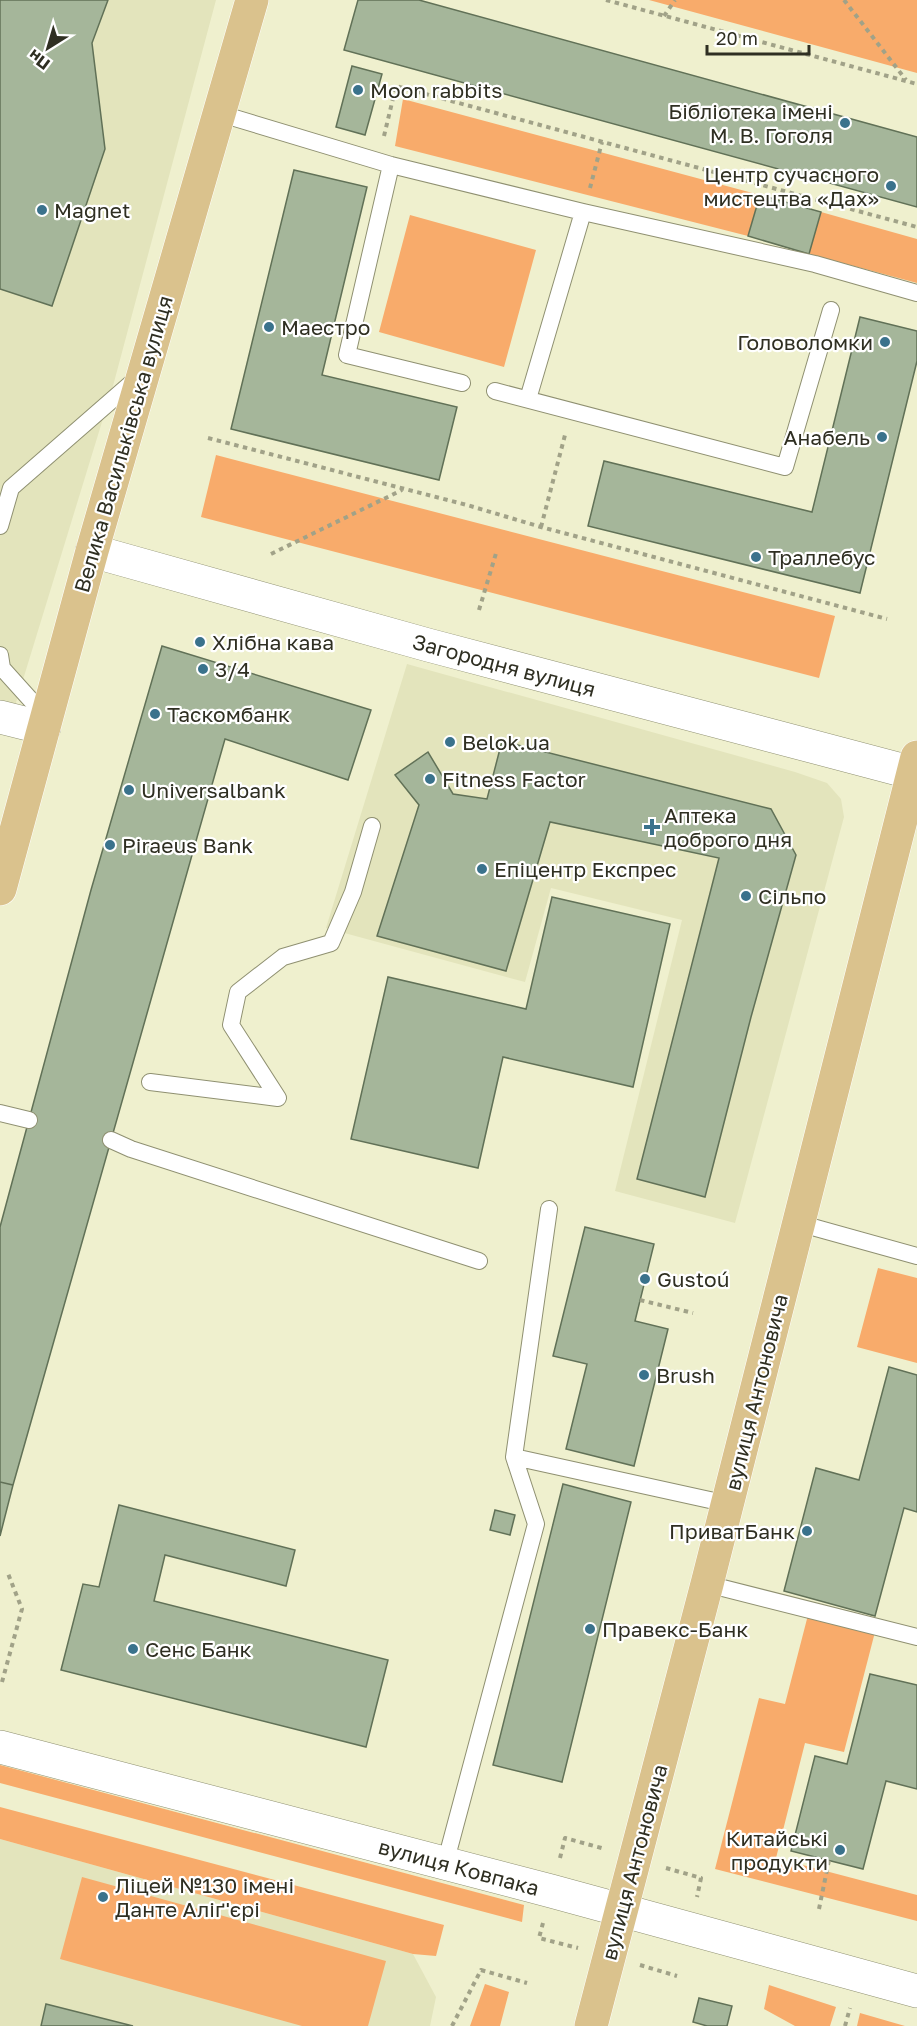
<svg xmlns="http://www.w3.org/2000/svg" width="917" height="2026" font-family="'Golos Text',sans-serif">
<rect width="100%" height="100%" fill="#eff0ce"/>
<path fill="#e3e4bc" d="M0 0H216L113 386 14 709 0 704Z
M407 664 795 772 827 783 841 799 844 817 735 1223 615 1191 682 920 551 888 525 982 326 928Z
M0 1839 413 1954 436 1997 430 2026H0Z"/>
<path fill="#f8ab6b" d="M649 0H917V73Z
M403 99 760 195 748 236 395 146Z
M821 212 917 239V283L809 254Z
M410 215 536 250 504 367 379 332Z
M216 455 835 616 819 678 201 517Z
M878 1268 917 1278V1363L857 1347Z
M808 1615 875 1632 844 1752 805 1743 776 1858 917 1895V1921L715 1869 759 1698 785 1704Z
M0 1765 524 1905 522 1922 0 1783Z
M0 1807 444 1925 436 1956 413 1954 0 1839Z
M82 1877 386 1961 368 2026H302L60 1959Z
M485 1984 509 1992 500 2026H470Z
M769 1985 836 2007 830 2026H795L764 2009Z
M860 2013 905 2026H857Z"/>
<path fill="#a5b69a" stroke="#617157" stroke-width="1.5" d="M0 0H108L92 43 105 149 52 306 0 289Z
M358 0H419L917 137V207L344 50Z
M352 66 382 74 365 135 336 127Z
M294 170 367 187 322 375 457 407 439 480 231 429Z
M760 195 821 212 809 254 748 236Z
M860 317 917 331V361L860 593 588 526 604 461 812 512Z
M162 646 371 710 348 780 225 739 13 1485 0 1482V1227L91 890Z
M502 741 771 809 796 855 751 1017 705 1197 637 1179 719 858 550 822 506 971 377 936 419 805 395 775 428 752 453 794 487 799Z
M552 897 670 924 633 1087 503 1057 478 1168 351 1139 388 977 526 1009Z
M585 1227 654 1244 635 1321 668 1329 634 1466 566 1449 587 1364 553 1356Z
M889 1367 917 1375V1512L904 1508 875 1616 784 1591 816 1468 859 1480Z
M0 1482 13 1485 0 1536Z
M563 1484 631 1502 562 1782 493 1765Z
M119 1505 295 1550 286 1586 165 1555 154 1601 388 1660 366 1747 61 1670 83 1584 99 1587Z
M495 1510 515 1515 510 1535 490 1530Z
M870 1674 917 1685V1789L886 1781 863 1869 791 1851 815 1756 847 1764Z
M699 1998 732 2006 727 2026H707L693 2022Z
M46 2004 133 2026H41Z"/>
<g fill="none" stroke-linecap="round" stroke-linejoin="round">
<defs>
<path id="service" d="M218 113 391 165 583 212 815 264 917 293
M391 165 347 355 462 383
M495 391 785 467 831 310
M528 399 583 212
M0 526 11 488 136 379
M0 655 2 668 47 718
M150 1082 278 1098 231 1025 238 992 283 957 331 943 353 892 372 826
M0 1113 29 1120
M111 1140 131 1149 479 1261
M798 1223 917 1256
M514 1457 728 1504
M707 1584 917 1637
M445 1864 536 1524 514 1457 549 1209"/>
<path id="minor" d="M0 717 44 728"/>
<path id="tertiary" d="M0 1747 551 1891 917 1991"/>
<path id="secondary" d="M92 551 428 645 917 774"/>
<path id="primary" d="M0 889 92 551 252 0
M591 2026 707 1584 917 757"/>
</defs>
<use href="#service" stroke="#8f9071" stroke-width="18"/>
<use href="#minor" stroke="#8f9071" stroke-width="34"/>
<use href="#tertiary" stroke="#8f9071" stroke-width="34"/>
<use href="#secondary" stroke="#8f9071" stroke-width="34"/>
<use href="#primary" stroke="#fff" stroke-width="34"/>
<path stroke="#a1a288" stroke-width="4" stroke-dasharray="4.5 4.5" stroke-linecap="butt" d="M606 0 917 84
M844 0 906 80
M664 16 675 0
M384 136 396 86 917 227
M590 188 602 142
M208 438 467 505 541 527 887 619
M541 527 565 435
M271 554 402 490
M479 610 497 550
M640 1300 693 1313
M2 1682 22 1609 7 1571
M560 1858 565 1838 605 1849
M666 1868 701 1878 697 1897
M819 1909 829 1860
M543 1923 539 1938 578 1948
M640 1965 677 1976
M452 2026 481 1970 527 1983
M845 2026 850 2008"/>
<use href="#service" stroke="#fff" stroke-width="16"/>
<use href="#minor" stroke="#fff" stroke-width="33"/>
<use href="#tertiary" stroke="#fff" stroke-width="33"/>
<use href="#secondary" stroke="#fff" stroke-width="33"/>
<use href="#primary" stroke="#dac28d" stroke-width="33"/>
</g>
<g fill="#3a728c" stroke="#fff" stroke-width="2">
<circle cx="358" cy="90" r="6"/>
<circle cx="845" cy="123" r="6"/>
<circle cx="891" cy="186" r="6"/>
<circle cx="42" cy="210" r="6"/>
<circle cx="269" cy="327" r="6"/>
<circle cx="885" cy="342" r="6"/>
<circle cx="882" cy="437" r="6"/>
<circle cx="756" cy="557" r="6"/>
<circle cx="200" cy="642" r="6"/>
<circle cx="203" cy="669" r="6"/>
<circle cx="155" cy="714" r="6"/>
<circle cx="450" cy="742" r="6"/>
<circle cx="430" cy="779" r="6"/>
<circle cx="129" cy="790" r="6"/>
<path d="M649 818h6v6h6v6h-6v6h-6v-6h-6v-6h6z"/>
<circle cx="110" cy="845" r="6"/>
<circle cx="482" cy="869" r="6"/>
<circle cx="746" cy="896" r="6"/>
<circle cx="645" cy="1279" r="6"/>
<circle cx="644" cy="1375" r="6"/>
<circle cx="807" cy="1531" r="6"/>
<circle cx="590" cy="1629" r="6"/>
<circle cx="133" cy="1649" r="6"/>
<circle cx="840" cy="1850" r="6"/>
<circle cx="103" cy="1897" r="6"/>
</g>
<g text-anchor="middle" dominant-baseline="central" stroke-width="4.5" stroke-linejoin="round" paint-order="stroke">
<g font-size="21" fill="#2f2f22" stroke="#fff" text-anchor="start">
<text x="370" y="90">Moon rabbits</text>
<text x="833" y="111" text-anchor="end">Бібліотека імені<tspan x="833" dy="24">М. В. Гоголя</tspan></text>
<text x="879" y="174" text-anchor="end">Центр сучасного<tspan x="879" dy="24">мистецтва «Дах»</tspan></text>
<text x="54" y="210">Magnet</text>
<text x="281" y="327">Маестро</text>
<text x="873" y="342" text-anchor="end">Головоломки</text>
<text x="870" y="437" text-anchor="end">Анабель</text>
<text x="768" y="557">Траллебус</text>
<text x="212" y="642">Хлібна кава</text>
<text x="215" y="669">3/4</text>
<text x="167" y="714">Таскомбанк</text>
<text x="462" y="742">Belok.ua</text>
<text x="442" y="779">Fitness Factor</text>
<text x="141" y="790">Universalbank</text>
<text x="664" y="815">Аптека<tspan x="664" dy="24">доброго дня</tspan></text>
<text x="122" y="845">Piraeus Bank</text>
<text x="494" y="869">Епіцентр Експрес</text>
<text x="758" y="896">Сільпо</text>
<text x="657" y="1279">Gustoú</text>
<text x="656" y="1375">Brush</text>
<text x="795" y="1531" text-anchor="end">ПриватБанк</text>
<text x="602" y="1629">Правекс-Банк</text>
<text x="145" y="1649">Сенс Банк</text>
<text x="828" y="1838" text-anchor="end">Китайські<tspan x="828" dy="24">продукти</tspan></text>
<text x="115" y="1885">Ліцей №130 імені<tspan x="115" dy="24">Данте Аліґ'єрі</tspan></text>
</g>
<g font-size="21" fill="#2f2f22" stroke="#fff">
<text transform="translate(123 444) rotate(-74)">Велика Васильківська вулиця</text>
<text transform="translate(504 665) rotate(15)">Загородня вулиця</text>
<text transform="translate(756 1392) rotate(-76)">вулиця Антоновича</text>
<text transform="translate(634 1862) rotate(-75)">вулиця Антоновича</text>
<text transform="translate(459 1867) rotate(15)">вулиця Ковпака</text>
</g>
</g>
<g transform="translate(48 48) rotate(217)" stroke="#ffffff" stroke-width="4.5" paint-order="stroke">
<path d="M0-4.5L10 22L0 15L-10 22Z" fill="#2f2f22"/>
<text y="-9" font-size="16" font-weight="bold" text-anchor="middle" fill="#2f2f22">Пн</text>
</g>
<path d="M707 45v9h102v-9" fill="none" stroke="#2f2f22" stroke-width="3"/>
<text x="716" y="45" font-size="18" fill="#2f2f22" stroke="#ffffff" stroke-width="4.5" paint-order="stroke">20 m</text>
</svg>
